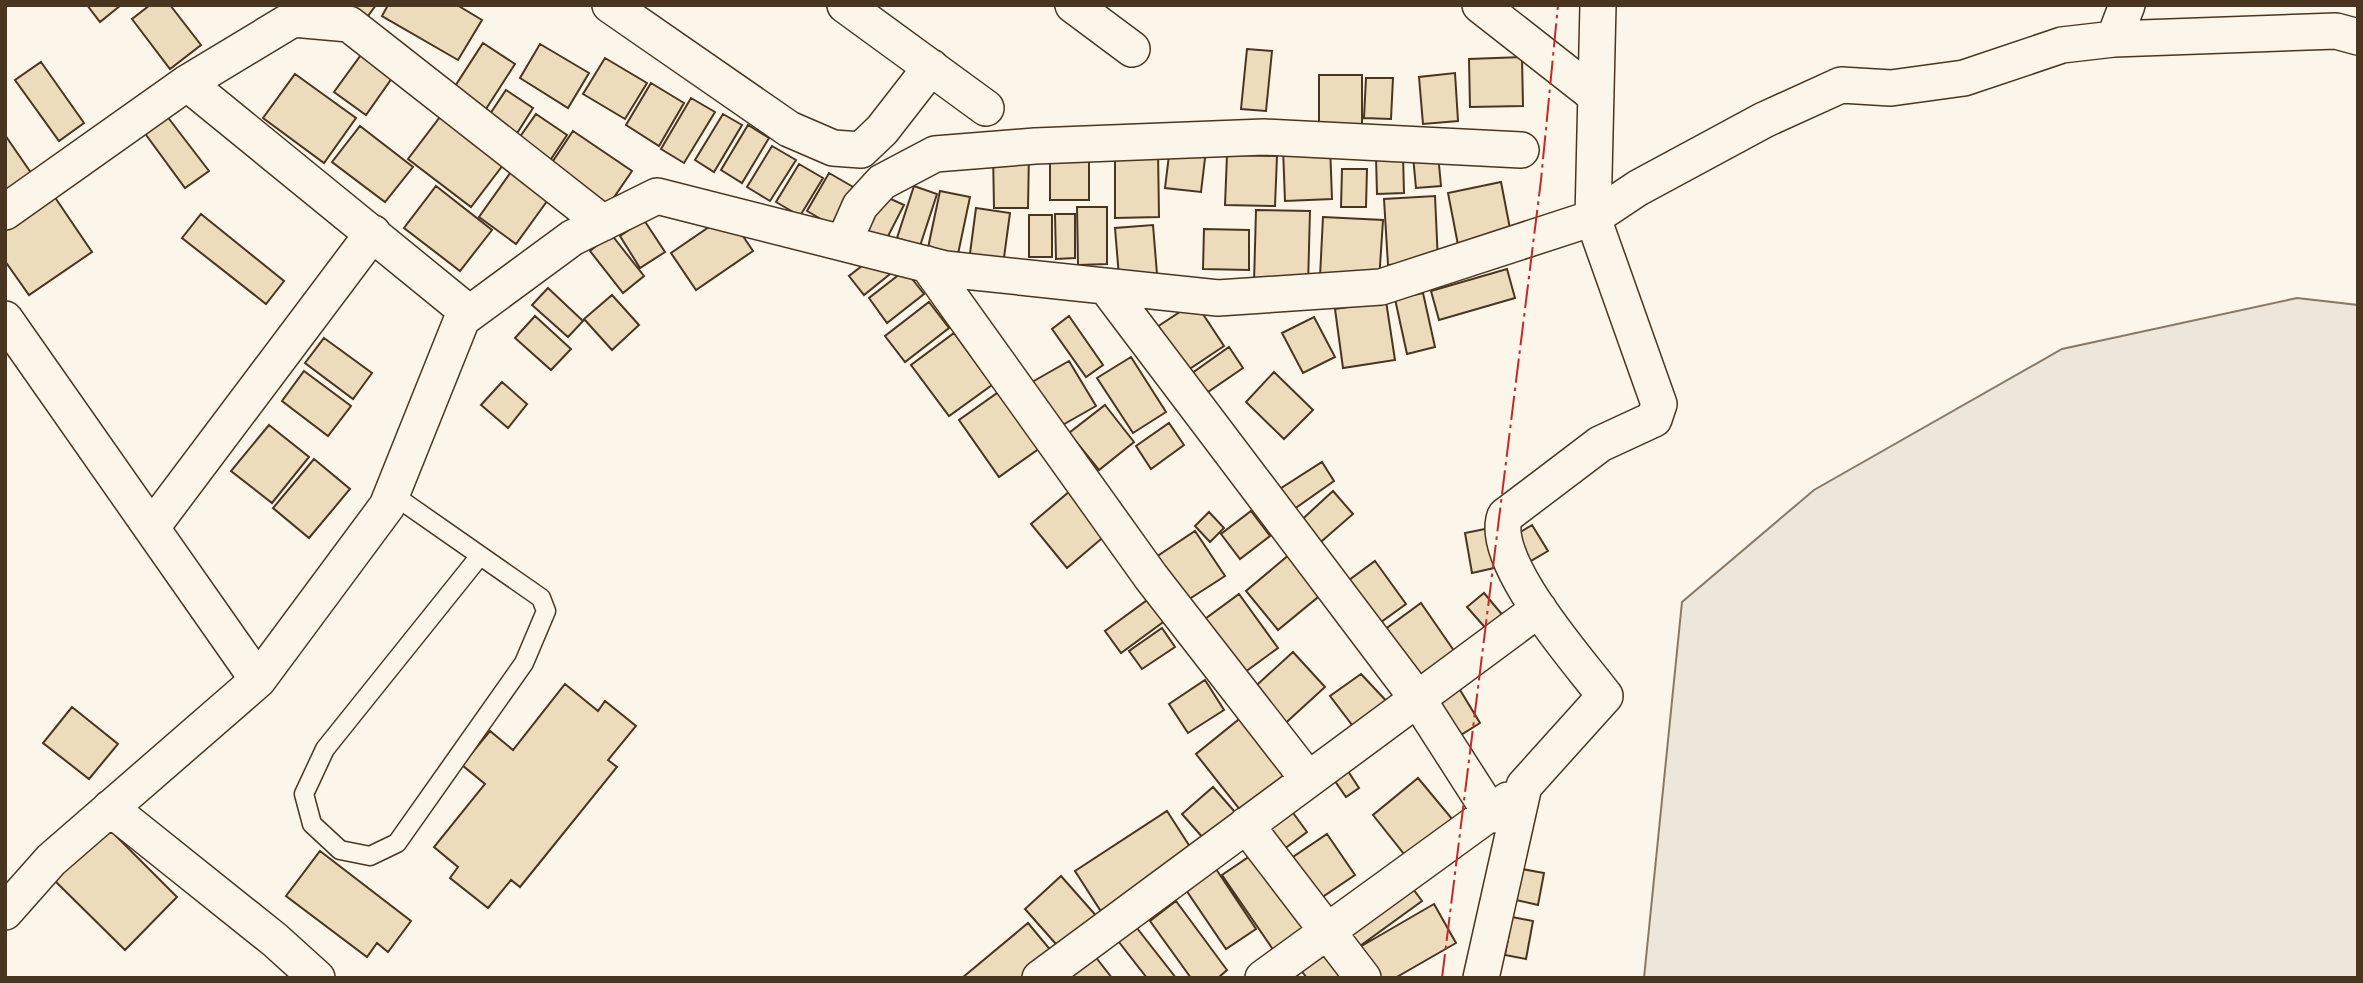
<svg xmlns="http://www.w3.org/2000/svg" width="2363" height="983" font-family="Lato,sans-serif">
<rect width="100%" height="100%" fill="#fbf6e9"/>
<path fill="#ede6d9" stroke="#887966" stroke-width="2" d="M2297 298 2358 305V978H1644L1682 602 1814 490 2062 349Z"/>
<path fill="#ecdcbc" stroke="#4a3520" stroke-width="2" d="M87 5H121L100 22Z
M150 5H170L201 45 170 69 132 19Z
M346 5H376L365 20Z
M388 5H457L482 20 458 60 382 16Z
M483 43 515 64 484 112 452 91Z
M540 44 589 73 568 108 520 78Z
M366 48 397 71 366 115 334 92Z
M1247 49 1272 51 1266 111 1241 109Z
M1522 57 1523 106 1470 107 1469 59Z
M605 58 647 83 625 119 583 94Z
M41 62 84 123 59 141 15 80Z
M1455 73 1458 121 1423 124 1419 77Z
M295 74 356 118 324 163 263 118Z
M1319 75H1362V127L1319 126Z
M1366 78H1393L1391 119 1364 118Z
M651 83 684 103 659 146 626 125Z
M506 90 533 108 514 138 486 120Z
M691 98 715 112 684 163 661 149Z
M163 111 209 171 185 188 141 128Z
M536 114 567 135 549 162 517 141Z
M723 114 742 125 714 172 695 160Z
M440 117 503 165 471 207 408 159Z
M748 125 769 138 742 183 721 170Z
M360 126 413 167 385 202 332 162Z
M573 131 632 171 608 206 549 167Z
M5 135 38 183 5 196Z
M1330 145 1332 199 1285 201 1283 148Z
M772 146 796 160 770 201 747 187Z
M1170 147 1206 150 1201 192 1165 188Z
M1158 151 1159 217 1115 218V152Z
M993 152H1029L1028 208H994Z
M1438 154 1441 186 1416 188 1413 156Z
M1227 155 1277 156 1275 206 1225 205Z
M1403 155 1404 193 1377 194 1376 157Z
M1089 159V200H1050V160Z
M799 164 823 178 800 216 776 202Z
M513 169 550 197 516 244 479 217Z
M1342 169H1367L1366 207H1341Z
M829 173 855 188 833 226 807 211Z
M1501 182 1512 239 1459 250 1448 193Z
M436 186 492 230 460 271 404 228Z
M914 186 937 194 920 246 897 238Z
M940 191 970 197 958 254 928 248Z
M52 193 92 252 29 295 5 261V225Z
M880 194 904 205 883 246 859 235Z
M1435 196 1438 262 1388 265 1384 199Z
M1077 207H1107V264L1078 265Z
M976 208 1010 213 1003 265 969 261Z
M1256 210 1310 211 1308 285 1254 283Z
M201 214 284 281 266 304 182 238Z
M728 214 753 251 696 290 671 253Z
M1055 214H1075V258L1056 259Z
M1029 215H1052V257H1029Z
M1323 217 1383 220 1379 281 1320 277Z
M644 220 665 252 640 268 620 236Z
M1153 225 1157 274 1119 277 1115 228Z
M1204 229 1249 230V270L1203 269Z
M611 234 644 276 623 293 590 251Z
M876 255 890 274 864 295 849 276Z
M1507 269 1515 298 1439 320 1431 291Z
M905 270 924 294 887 323 869 298Z
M548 288 583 321 568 337 532 305Z
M1423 293 1435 347 1407 354 1395 299Z
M612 295 639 325 612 350 584 319Z
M1386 301 1395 360 1343 368 1335 309Z
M929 302 949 328 905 362 885 336Z
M1195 302 1224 346 1182 374 1154 329Z
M535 316 571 349 551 370 515 338Z
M1069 316 1103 365 1086 377 1052 329Z
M1314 317 1335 357 1303 373 1282 333Z
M954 333 992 385 949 416 911 365Z
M324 338 372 373 353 399 305 363Z
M1229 347 1243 368 1202 396 1188 376Z
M1131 357 1166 412 1133 433 1097 378Z
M1069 361 1096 406 1052 431 1025 386Z
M304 371 351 406 328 436 282 401Z
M1274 372 1313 410 1284 439 1246 402Z
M502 382 527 404 508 428 481 405Z
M1000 391 1040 448 999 477 959 420Z
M1105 405 1134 442 1099 470 1069 433Z
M1169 423 1184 445 1151 469 1136 446Z
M269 425 309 457 272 503 231 471Z
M314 459 350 489 309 538 273 508Z
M1322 462 1334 481 1290 512 1275 492Z
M1070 491 1107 534 1067 568 1031 524Z
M1333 491 1353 514 1315 547 1296 525Z
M1251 511 1270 536 1240 559 1221 534Z
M1209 512 1224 528 1210 542 1195 526Z
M1532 525 1548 551 1524 565 1509 539Z
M1495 527 1503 566 1472 573 1465 533Z
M1195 531 1225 576 1180 605 1150 561Z
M1290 554 1323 593 1278 630 1246 591Z
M1375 561 1406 604 1377 625 1345 583Z
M1484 593 1505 618 1489 632 1467 607Z
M1239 594 1278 648 1245 672 1205 619Z
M1150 598 1166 620 1121 653 1105 631Z
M1421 603 1459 658 1419 687 1380 633Z
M1162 628 1175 647 1142 669 1129 651Z
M1293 652 1325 687 1279 729 1247 694Z
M1361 674 1392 707 1359 734 1330 696Z
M1205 680 1224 710 1188 733 1169 704Z
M1454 680 1480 723 1456 738 1429 695Z
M565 684 598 711 605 701 636 726 608 760 617 767 520 887 511 880 488 908 450 878 458 867 434 847 485 784 462 765 490 731 513 750Z
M72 707 118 744 89 779 43 743Z
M1243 716 1292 778 1245 816 1196 754Z
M1342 762 1359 788 1346 797 1328 771Z
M1418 778 1458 826 1412 864 1373 815Z
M1213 787 1242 820 1211 847 1182 814Z
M1288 806 1307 832 1276 855 1257 829Z
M1167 811 1194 853 1102 913 1075 871Z
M106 826 177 897 125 950 53 879Z
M1327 834 1355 875 1312 904 1284 863Z
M320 851 411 921 388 952 377 943 367 957 286 896Z
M1256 852 1308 928 1274 951 1222 875Z
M1214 866 1256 929 1226 949 1184 887Z
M1522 869 1544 873 1538 905 1516 900Z
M1061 876 1099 919 1063 952 1025 909Z
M1405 878 1422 901 1353 951 1336 928Z
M1176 901 1227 970 1218 978H1191L1150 921Z
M1434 904 1456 943 1395 978H1369L1353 951Z
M1512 917 1533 921 1526 959 1505 955Z
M1028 923 1058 959 1035 978H962Z
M1133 923 1176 978H1147L1115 937Z
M1319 945 1344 978H1307L1296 964Z
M1094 955 1112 978H1064Z"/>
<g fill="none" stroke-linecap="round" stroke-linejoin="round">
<defs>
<path id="lane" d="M392 494 541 598 546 611 524 663 397 843 370 856 340 850 312 824 304 794 325 749 479 557"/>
<path id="street" d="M610 5 789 129 833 148 861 150 882 130 931 67
M845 5 986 108
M1073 5 1132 49
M1480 5 1596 96
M1598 5 1593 218 1638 188 1764 120 1841 85 1891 88 1964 78 2062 45 2114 39 2336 31 2358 37
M2114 39 2127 5
M187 83 469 313
M5 212 187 83 293 19 349 24 603 223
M844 242 860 206 882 182 935 154 1035 146 1264 137 1521 150
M927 264 1151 577 1308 779
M1107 288 1417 698 1492 815
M5 319 258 680
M152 527 373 233
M110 808 275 940 317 978
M1246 825 1363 978
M5 912 51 860 258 680 387 506 462 319 572 238 657 196 945 269 1218 298 1381 287 1593 218 1659 404 1654 419 1600 444 1505 516C1488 560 1578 660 1605 696L1524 786 1481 978
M1040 978 1539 609
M1263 978 1508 800"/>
</defs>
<use href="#lane" stroke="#4a3520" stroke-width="21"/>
<use href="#street" stroke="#4a3520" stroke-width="38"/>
<use href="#lane" stroke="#fbf6e9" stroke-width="18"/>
<use href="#street" stroke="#fbf6e9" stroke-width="35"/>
<path stroke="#c62828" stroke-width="2" stroke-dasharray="24 5 3.5 5" stroke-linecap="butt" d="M1442 978 1541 180 1558 5"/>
</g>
<rect width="2363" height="983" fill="none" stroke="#4a3520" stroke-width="14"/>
</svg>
